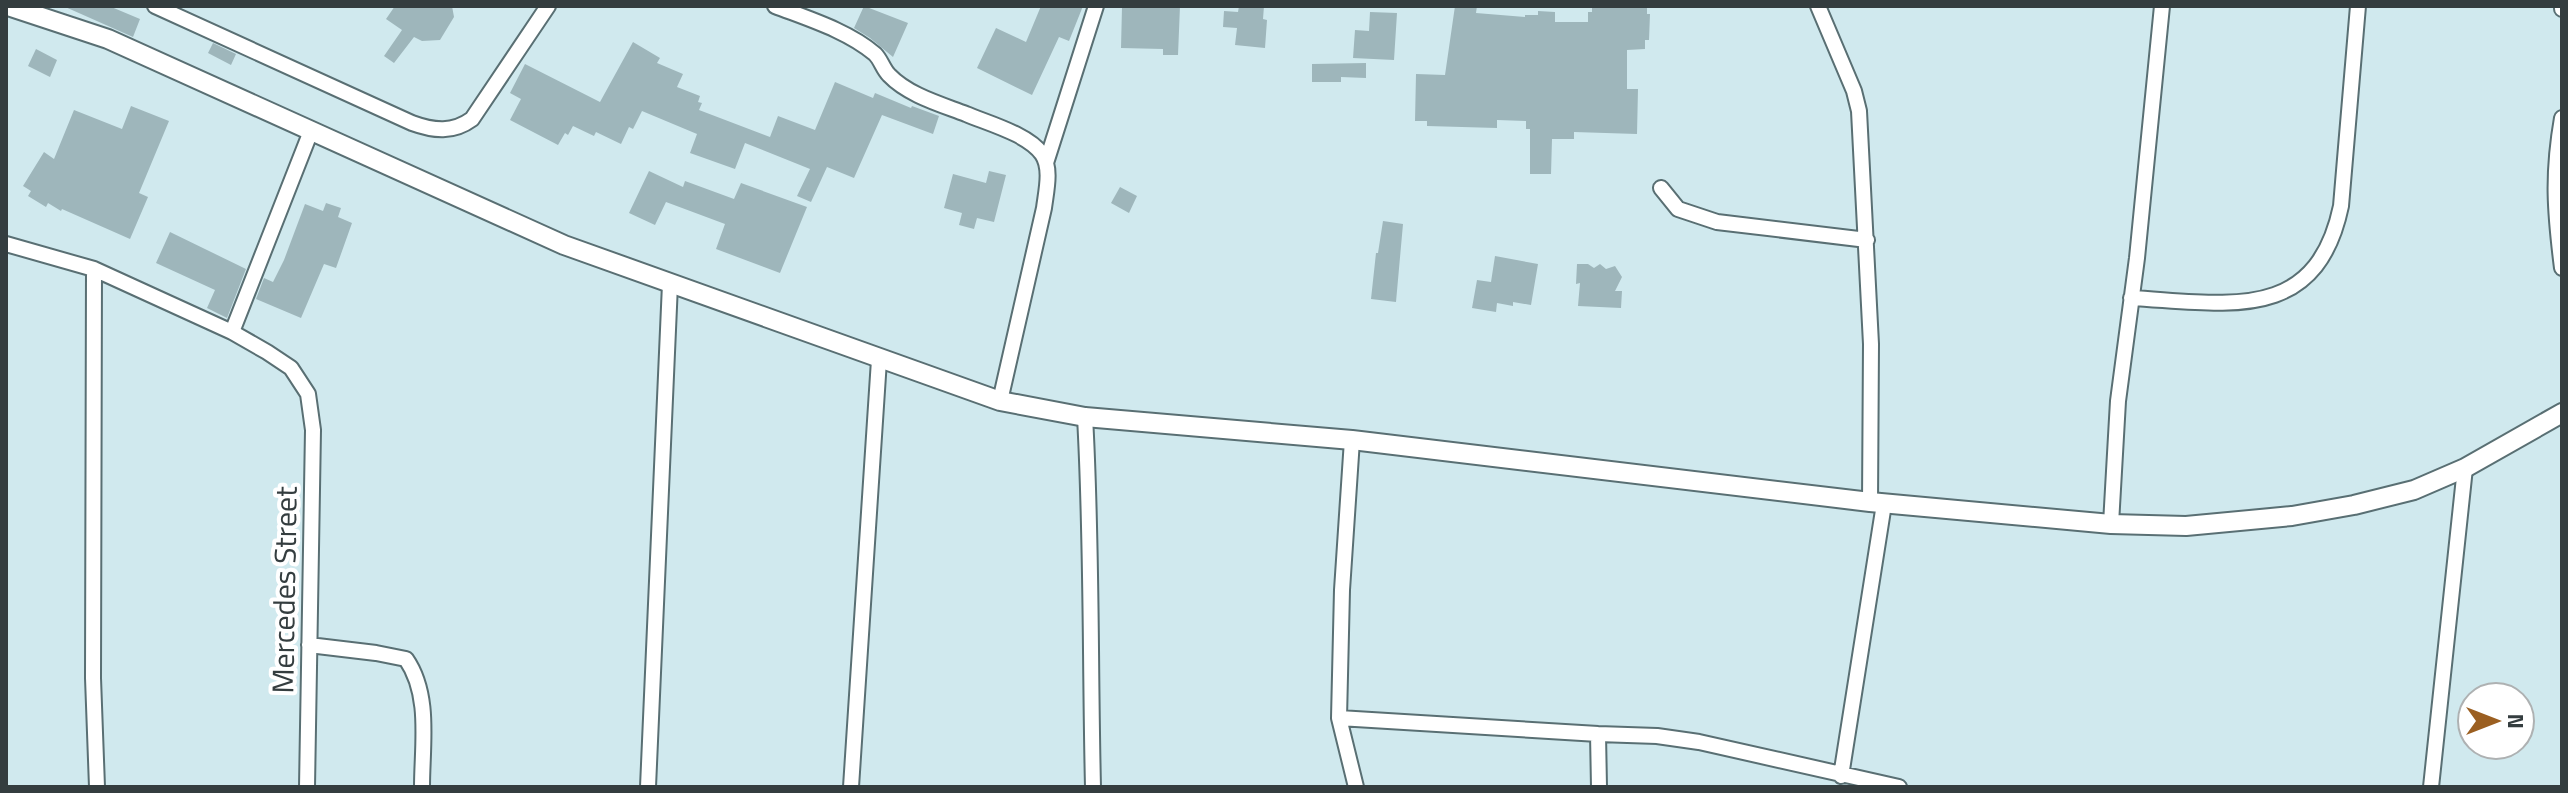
<svg xmlns="http://www.w3.org/2000/svg" width="2568" height="793" font-family="'Titillium Web',sans-serif">
<rect width="100%" height="100%" fill="#d0e9ee"/>
<path fill="#9eb6bb" d="M63 6H109L140 19 133 37Z
M395 6H452L454 17 440 40 422 41 414 37 394 63 384 56 402 30 386 19Z
M864 6 908 23 893 57 870 38 854 28Z
M1041 6H1083L1069 41 1059 37 1032 95 977 68 996 28 1026 42Z
M1180 6 1178 55H1163V49L1121 48 1122 7Z
M1239 6H1264L1263 19 1267 20 1265 48 1235 45 1237 28 1223 27 1224 11 1238 12Z
M1455 6H1477L1476 13 1525 17V15H1538V11L1555 12V22H1588V12H1592V6H1647V14H1650L1649 40H1645V49L1627 50V89H1638L1637 134 1574 132V139H1552L1551 174H1530V129H1526V121L1497 120V128L1427 126V121H1415L1416 74 1445 75Z
M1370 12 1397 13 1394 60 1353 58 1355 30 1369 31Z
M633 42 660 58 657 63 683 74 677 87 700 96 698 102 702 103 699 110 770 137 778 116 815 130 835 82 873 98 875 93 911 108 912 106 939 116 933 134 882 115 854 178 827 167 811 202 797 196 810 169 745 143 735 169 690 153 697 134 642 111 633 129 629 127 621 144 596 132 594 136 573 126 568 135 565 133 558 145 510 120 521 99 510 93 525 64 600 102Z
M213 43 236 54 231 65 208 53Z
M36 49 57 60 50 77 28 66Z
M1366 63V78L1341 77V82H1312V64Z
M131 106 169 121 139 193 148 197 130 239 62 209 61 211 48 203 46 207 28 196 31 191 23 186 44 152 54 159 74 110 122 129Z
M649 171 683 187 685 181 734 199 741 183 807 207 780 273 716 249 725 224 666 202 655 225 629 213Z
M989 171 1006 175 994 222 977 218 974 229 959 225 962 213 944 208 953 174 986 183Z
M1120 187 1137 196 1129 213 1111 203Z
M326 203 341 208 338 217 352 223 336 268 324 264 301 318 256 299 264 278 273 282 284 260 305 204 323 211Z
M1383 221 1403 224 1396 302 1371 299 1376 253H1378Z
M170 232 246 269 227 318 207 308 215 290 156 263Z
M1495 256 1538 264 1531 305 1513 302V306L1497 303 1496 312 1472 308 1477 280 1491 282Z
M1577 264H1588L1594 268 1600 264 1606 269 1615 266 1622 277 1615 291H1622L1621 308 1578 306 1580 283 1576 284Z"/>
<g fill="none" stroke-linecap="round" stroke-linejoin="round">
<defs>
<path id="minor" d="M155 6 412 123C434 131 453 133 472 119L548 6
M775 6C809 19 848 31 875 54 881 60 883 69 889 75 908 95 940 104 966 114 987 123 1028 134 1042 154 1052 168 1046 192 1044 208L1000 401
M1818 6 1854 91 1859 111 1871 344 1870 502
M2562 6V9
M2562 118C2552 175 2555 212 2562 268
M1046 163 1096 6
M1661 188 1678 209 1717 222 1867 240
M6 244 94 269 232 332 267 352 291 368 308 394 313 430 307 787
M94 269 93 678 97 787
M2131 298C2226 303 2316 325 2341 206L2358 6
M232 332 311 131
M1085 417C1092 540 1090 664 1093 787
M1352 440 1342 590 1339 718 1356 787
M2111 524 2118 401 2137 258 2162 6
M309 645 376 653 406 659C431 695 422 745 422 787
M1339 718 1598 734 1657 736 1699 742 1899 787
M1598 734 1599 787
M1841 776 1884 504
M648 787 670 284
M851 787 879 360
M2431 787 2465 468"/>
<path id="tertiary" d="M8 6 108 39 564 245 1000 401 1085 417 1352 440 1870 502 2111 524 2186 526 2292 516 2354 505 2414 490 2465 468 2562 413"/>
</defs>
<use href="#minor" stroke="#596f73" stroke-width="18"/>
<use href="#tertiary" stroke="#596f73" stroke-width="22"/>
<use href="#minor" stroke="#fff" stroke-width="14"/>
<use href="#tertiary" stroke="#fff" stroke-width="18"/>
</g>
<g text-anchor="middle" dominant-baseline="central" stroke-width="8" stroke-linejoin="round" paint-order="stroke">
<g font-size="30" fill="#343d3f" stroke="#fff">
<text transform="translate(284 590) rotate(-89)">Mercedes Street</text>
</g>
</g>
<rect width="2568" height="793" fill="none" stroke="#343d3f" stroke-width="16"/>
<g transform="translate(2496 721) rotate(90)"><circle r="38" fill="#ffffff" stroke="#aeb1b2" stroke-width="2"/>
<path d="M0-6L14 30L0 20L-14 30Z" fill="#9b5f21"/>
<text y="-12" font-size="22" font-weight="bold" text-anchor="middle" fill="#343d3f">N</text>
</g>
</svg>
